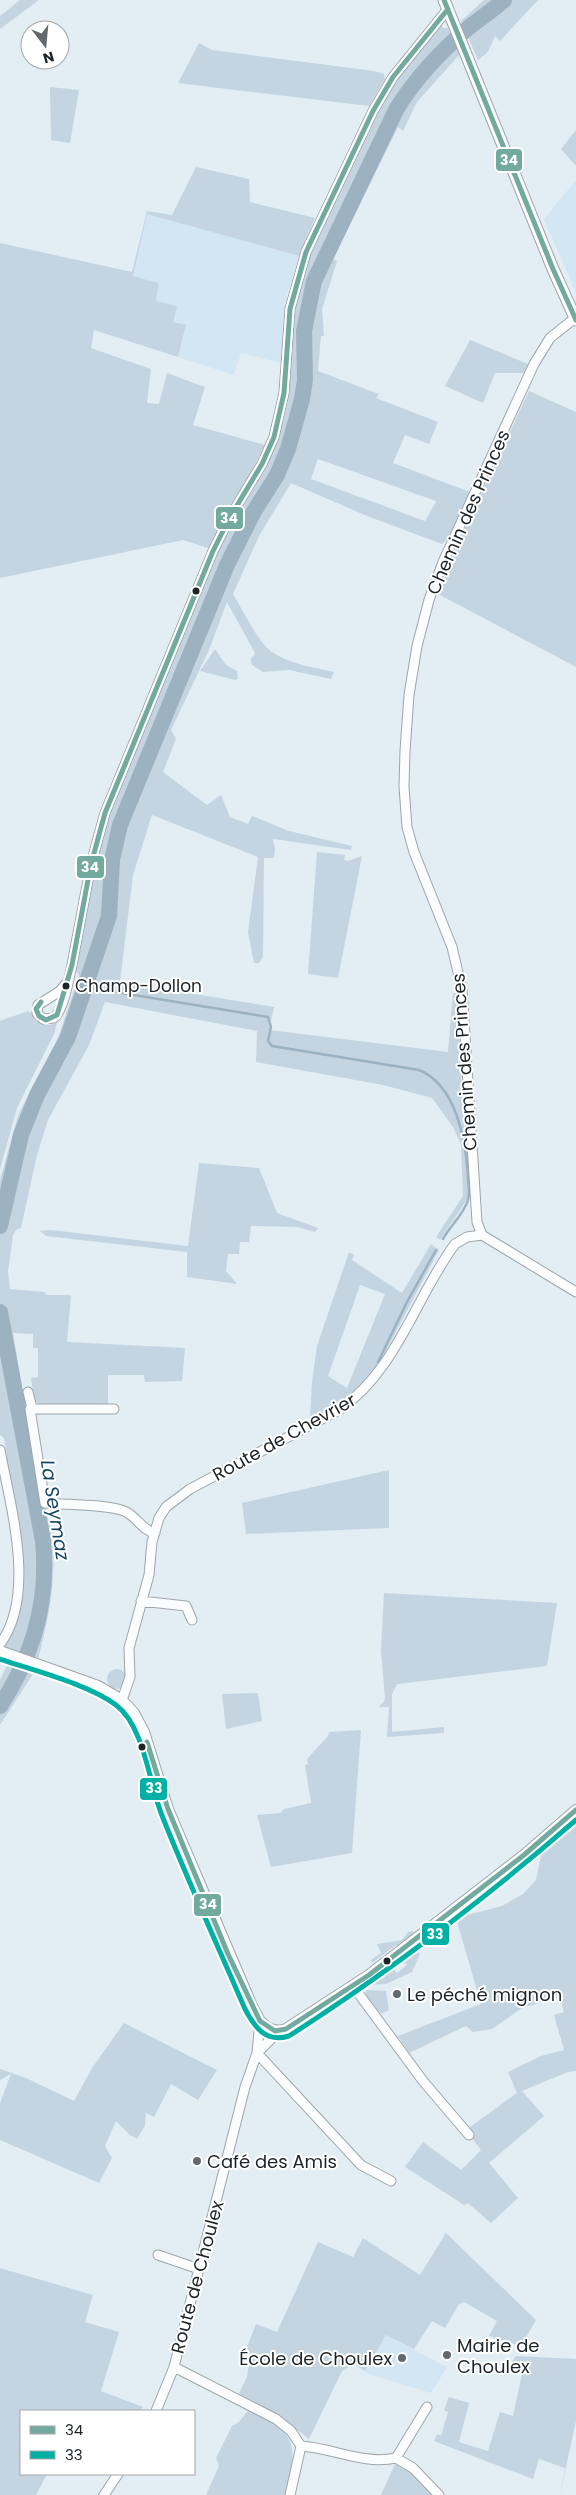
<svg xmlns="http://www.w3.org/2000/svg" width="576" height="2495" font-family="Poppins,sans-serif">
<rect width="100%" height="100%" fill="#e3edf4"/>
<path fill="#d3e6f3" d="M576 180V293L544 219Z
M147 213 299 256 287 294 281 363 241 353 234 375 178 357 186 326 173 322 156 301 159 284 133 276Z
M386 2335 447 2367 431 2393 368 2374 365 2371Z"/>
<path fill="#c4d5e1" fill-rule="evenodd" d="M20 0H39L0 29V16Z
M484 0H538L500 41 495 36 488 52 478 60 461 21Z
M441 24 443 28H448L460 54 417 102 403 131 398 127 333 259 337 261 322 309 324 336H321L318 371 379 394 376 398 438 422 429 444 405 435 393 463 470 492 449 538 442 544 367 516 291 483 259 536 233 594C243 610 257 641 272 652 289 664 313 667 334 672L331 679 289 670 263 672 252 665 251 659 255 653 227 602 209 650 171 730 176 739 163 772 207 805 221 795 230 817 248 824 252 816 289 831 352 846 351 850 273 839 275 849 274 858H264L263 957 259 963H254L248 932 258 857 152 815 133 875 120 982 274 1007 269 1030 448 1052 453 993H457L468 1198 440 1240 436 1237 463 1196 461 1145 453 1127 432 1098 383 1085 256 1062 257 1031 105 1002 89 1045 48 1120 37 1155 21 1228 16 1230 13 1235 8 1272 10 1289 45 1292 46 1295H71L67 1342 185 1348 182 1381 145 1382 144 1375H108V1406H44L34 1401 31 1378 38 1377V1348H33V1334L13 1333 40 1497C64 1544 51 1611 38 1659L13 1651H0L16 1603V1541L21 1535 18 1516 11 1511 3 1464 7 1456 4 1438 0 1435V1180L18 1115 58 1038 79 975 76 971 96 858 111 809 218 551 269 460 284 419 288 401 293 316 307 260 370 124 388 91 412 58ZM318 459 436 501V502L425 521 311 479Z
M199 43 212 50 374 71 384 74 385 79 369 106 178 83Z
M50 87 79 90 70 143 51 140Z
M576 130V166L561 149Z
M196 167 249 179 250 202 315 218 299 256 147 214 133 276 158 283 159 284 156 301 177 306 173 322 186 325 178 357 94 330 91 348 151 369 147 403 159 404 167 373 205 387 193 425 265 445 211 549 183 540 0 578V243L132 272 147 211 172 215Z
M470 340 528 364 524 373H495L483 403 445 386Z
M529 391 576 412V667L438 594 451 559Z
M215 649 226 665 237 671 238 679 235 680 200 671Z
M317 852 345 855 344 860 348 861 362 856 338 978 308 974Z
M28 1011C40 1019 38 1029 57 1023L54 1034 17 1108 0 1169V1021Z
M199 1163 259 1168 277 1213 318 1228 315 1232 297 1227 251 1226 249 1242H240L239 1254H228L226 1271 237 1284 187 1277V1252L46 1236 40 1231 51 1230 188 1246Z
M431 1244 439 1250 378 1366 349 1398 319 1415 317 1414 310 1418 312 1382 317 1346 349 1252 354 1255 352 1260 402 1293ZM360 1285 385 1294 347 1388 328 1376Z
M389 1470V1528L246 1534 242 1503Z
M384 1593 557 1603 547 1666 397 1684 392 1694V1732L444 1727V1733L387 1737 389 1707H378L384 1702 385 1698 381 1650Z
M13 1662 35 1671 0 1725V1680L7 1665 11 1667Z
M107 1679a10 10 0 1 1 20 0a10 10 0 1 1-20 0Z
M258 1693 262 1721 226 1729 222 1694Z
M361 1730 352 1853 271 1867 257 1815 280 1813 284 1809 311 1803 305 1765 308 1764 307 1759 328 1736 329 1732Z
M576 1816V2071L568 2072 522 2091 544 2116 489 2163 518 2198 491 2223 468 2203 464 2205 405 2167 423 2142 461 2170 481 2150 466 2130 517 2093 508 2072 541 2056 564 2050 554 2015 564 2012 560 1997 522 2008 492 2029 473 2032 466 2026 409 2053 398 2036 481 2004 456 1918 502 1906 523 1894 536 1880 543 1846Z
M413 1931 415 1933 397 1947 396 1945 372 1963 371 1960 381 1953 377 1944 402 1940 408 1932Z
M413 1946 420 1954 412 1972 386 1984 369 1985 392 1967 397 1973 407 1965 402 1959Z
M366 1990 386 1991 389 2010 381 2014 366 1995Z
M124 2023 217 2070 198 2100 171 2084 154 2117 146 2113 145 2126 137 2139 130 2135 116 2121 105 2146 112 2158 99 2183 0 2140V2103L11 2074 0 2080V2069L26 2078 74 2101 92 2068Z
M446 2233 536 2320 521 2346 489 2336 497 2321 464 2302 459 2304 445 2328 432 2321 414 2349 386 2335 365 2371 353 2364 342 2371 309 2439 279 2416 240 2395 239 2393 247 2377 250 2355 245 2352 256 2324 277 2332 318 2242 353 2257 363 2238 420 2275Z
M0 2268 93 2295 85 2322 119 2332 101 2391 143 2407 140 2411H21V2474H47L36 2495H0Z
M516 2356 576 2359V2421L560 2495 565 2468 539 2459 533 2479 434 2441 437 2434 441 2436 448 2412 444 2410 449 2397 469 2403 459 2442 488 2451 500 2412 513 2416 522 2374 511 2363Z
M250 2408C297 2436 298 2441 286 2495H206L219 2466 216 2458 232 2426 239 2422Z
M395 2464 412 2473 432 2495H381Z"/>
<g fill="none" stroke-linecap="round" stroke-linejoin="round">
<path stroke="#9cb2c1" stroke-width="2.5" d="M85 987 268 1017 271 1027 268 1041 272 1046 419 1070C456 1085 466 1140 468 1177 468 1184 470 1193 468 1200 464 1214 450 1226 443 1239
M378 1362 407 1302 436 1250"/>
<path stroke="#9cb2c1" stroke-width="16" d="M0 1226 21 1135 37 1095 68 1037 109 916 112 860 120 825 227 565 253 513 277 475 288 449 302 399 305 380 304 331 314 281 397 108C416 78 440 52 467 29 479 19 493 10 504 0
M0 1312 43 1541C49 1601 33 1656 0 1706"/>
<defs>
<path id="minor" d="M575 318 550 338 534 364 443 562 429 600 417 646 409 695 405 751 404 787 407 827 414 852 452 947 462 989 477 1222 482 1235 576 1292
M68 981 60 991 38 1005 37 1013 43 1019 54 1018C64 1009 69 978 72 965L91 864 105 813 213 551 230 517 262 464 274 437 284 393 290 309 306 252 373 111 393 77 448 9
M28 1392 32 1408
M114 1409H30L45 1503C67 1505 105 1504 124 1511 137 1516 141 1530 155 1533
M0 1450C10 1505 37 1595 0 1644
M141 1601 186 1606 192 1620
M122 1700 130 1677 129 1648 149 1575 152 1542 159 1518 166 1507 190 1489 339 1410C397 1370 415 1298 455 1244L467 1237 482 1235
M353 1986 423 2081 469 2135
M257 2053 361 2165 391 2181
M257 2053 279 2031
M158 2255 199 2269
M174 2367 276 2419 291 2431 301 2446 290 2495
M156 2411 174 2367 245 2087 257 2053 260 2021
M301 2446C333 2448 363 2465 396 2458
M396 2458 427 2407
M396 2458 413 2468 439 2495
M104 2495 118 2474"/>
<path id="tertiary" d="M0 1651 98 1686 122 1700 134 1713 144 1732 168 1809 252 2006 260 2021 269 2029 279 2031 286 2029 369 1975 524 1855 576 1810"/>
<path id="secondary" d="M444 0 553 269 576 320"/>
</defs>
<use href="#minor" stroke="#9ea6ab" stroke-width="11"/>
<use href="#tertiary" stroke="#9ea6ab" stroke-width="12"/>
<use href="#secondary" stroke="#9ea6ab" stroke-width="13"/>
<use href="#minor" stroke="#fbfcfd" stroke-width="9"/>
<use href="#tertiary" stroke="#fbfcfd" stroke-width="10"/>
<use href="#secondary" stroke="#fbfcfd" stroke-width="11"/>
<defs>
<path id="bus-1" d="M444 0 553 269 576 320
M41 1002 36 1009 39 1016 46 1020 57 1015 72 965 91 864 105 813 213 551 230 517 262 464 274 437 284 393 290 309 306 252 373 111 393 77 448 9
M147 1742 168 1809 228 1954 260 2021 275 2031 286 2029 369 1975 524 1855 576 1810"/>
<path id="bus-2" d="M0 1659C35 1671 88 1684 116 1705 144 1726 149 1782 161 1813 187 1879 217 1944 245 2009 255 2028 266 2043 289 2036 390 1971 486 1898 576 1820"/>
</defs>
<use href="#bus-1" stroke="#fff" stroke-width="9"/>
<use href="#bus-2" stroke="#fff" stroke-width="9"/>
<use href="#bus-1" stroke="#73aaa0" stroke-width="5"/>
<use href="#bus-2" stroke="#00b0a4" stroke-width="5"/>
</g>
<g fill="#1d2429" stroke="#fff" stroke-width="2">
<circle cx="196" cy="591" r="4.5"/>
<circle cx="66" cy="986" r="4.5"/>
<circle cx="142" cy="1747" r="4.5"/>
<circle cx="387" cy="1961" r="4.5"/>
</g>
<g fill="#626a70" stroke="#fff" stroke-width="2">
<circle cx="397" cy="1994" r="5"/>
<circle cx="197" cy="2161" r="5"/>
<circle cx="447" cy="2355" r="5"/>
<circle cx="402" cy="2358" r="5"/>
</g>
<g text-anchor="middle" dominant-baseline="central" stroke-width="4" stroke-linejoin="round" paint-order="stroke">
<g font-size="17" fill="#1d2429" stroke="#fff" text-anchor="start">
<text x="75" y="986">Champ-Dollon</text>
</g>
<g font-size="18" fill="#1d2429" stroke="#fff">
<text transform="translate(468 512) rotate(-66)">Chemin des Princes</text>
<text transform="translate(464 1062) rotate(-94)">Chemin des Princes</text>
<text transform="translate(284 1437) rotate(-29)">Route de Chevrier</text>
<text transform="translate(197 2277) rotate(-75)">Route de Choulex</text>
</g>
<g font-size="18" fill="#1d2429" stroke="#fff" text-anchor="start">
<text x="407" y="1994">Le péché mignon</text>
<text x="207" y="2161">Café des Amis</text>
<text x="457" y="2345">Mairie de<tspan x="457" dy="21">Choulex</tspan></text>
<text x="392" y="2358" text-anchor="end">École de Choulex</text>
</g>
<g font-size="19" font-style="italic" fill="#144561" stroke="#fff">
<text transform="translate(55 1510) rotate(81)">La Seymaz</text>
</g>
</g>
<g stroke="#fff" stroke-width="2">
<rect x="495" y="148" width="28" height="24" rx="5" fill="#73aaa0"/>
<rect x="215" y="506" width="29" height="24" rx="5" fill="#73aaa0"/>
<rect x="76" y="855" width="29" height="24" rx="5" fill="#73aaa0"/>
<rect x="139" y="1777" width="29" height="24" rx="5" fill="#00b0a4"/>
<rect x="193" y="1893" width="29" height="24" rx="5" fill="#73aaa0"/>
<rect x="421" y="1922" width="29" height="24" rx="5" fill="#00b0a4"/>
</g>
<g font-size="14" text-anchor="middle" font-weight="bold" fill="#fff">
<text x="509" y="165">34</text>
<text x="229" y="523">34</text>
<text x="90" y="872">34</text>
<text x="154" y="1793">33</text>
<text x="208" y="1909">34</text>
<text x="435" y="1939">33</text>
</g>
<rect x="20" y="2410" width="175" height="65" fill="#ffffff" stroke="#a5a7a9"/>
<rect x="30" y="2426" width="25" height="8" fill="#73aaa0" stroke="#a5a7a9"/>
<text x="65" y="2435" font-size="15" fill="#1d2429">34</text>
<rect x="30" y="2451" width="25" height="8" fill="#00b0a4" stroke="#a5a7a9"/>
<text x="65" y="2460" font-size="15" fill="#1d2429">33</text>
<g transform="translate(45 45) rotate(164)"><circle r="24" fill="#ffffff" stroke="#a5a7a9"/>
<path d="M0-4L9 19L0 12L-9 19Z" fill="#626a70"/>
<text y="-8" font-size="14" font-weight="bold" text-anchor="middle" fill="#1d2429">N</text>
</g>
</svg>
